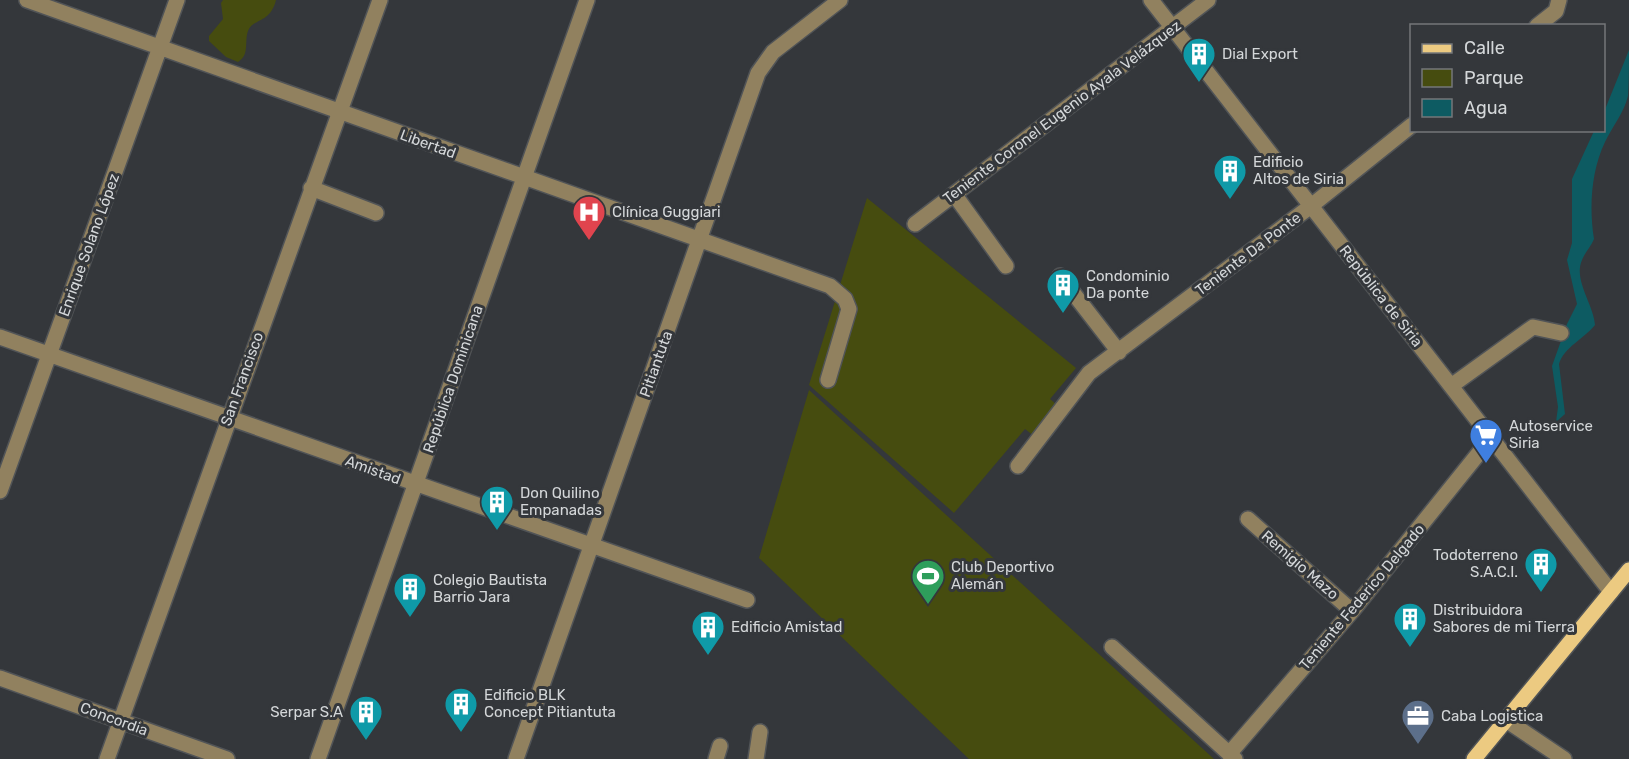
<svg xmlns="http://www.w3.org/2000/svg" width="1629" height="759" font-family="Rubik,sans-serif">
<rect width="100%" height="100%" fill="#34373b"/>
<path fill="#464c0f" d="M223 0H276C270 24 253 18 248 31 244 42 250 55 238 62L226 57 209 41V36L223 19 221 3Z
M867 198 1076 368 1050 399 1057 405 1034 436 1025 429 954 513 809 385Z
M809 390 1214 759H969L759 558Z"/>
<path fill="#0d5b62" d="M1629 50C1629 64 1629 82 1628 96 1624 113 1612 127 1605 142 1591 171 1589 208 1594 239 1591 247 1585 252 1582 260 1573 280 1594 305 1595 325 1584 339 1564 347 1559 364L1565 414 1556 422 1558 407 1552 366 1567 324 1577 304 1567 260 1572 243V179L1594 131 1604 130V112Z"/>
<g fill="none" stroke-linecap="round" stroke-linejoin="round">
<defs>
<path id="minor" d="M27 0 830 286 845 299 849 309 828 380
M1151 0 1611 592
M1537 26 1556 11 1559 0
M311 188 376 213
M954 194 1006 266
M915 224 1208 0
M1060 276 1119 352
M0 337 747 600
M1451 386 1533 327 1561 333
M1018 466 1089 373 1311 206 1412 125
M0 491 177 0
M1248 519 1352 611
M1112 647 1235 759
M0 678 227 759
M1506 720 1564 759
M1229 754 1352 611 1491 438
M107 759 380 0
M318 759 587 0
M516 759 758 73 773 52 840 0
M716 759 720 746
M756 759 760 732"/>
<path id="major" d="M1474 759 1629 570"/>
</defs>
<use href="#minor" stroke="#515457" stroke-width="18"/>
<use href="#major" stroke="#515457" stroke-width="18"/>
<use href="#minor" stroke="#91815f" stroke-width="15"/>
<use href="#major" stroke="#ecca81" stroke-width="15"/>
</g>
<defs>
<symbol id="building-pin" viewBox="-11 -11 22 30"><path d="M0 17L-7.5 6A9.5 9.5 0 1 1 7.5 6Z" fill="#0f9aa8" stroke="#34373b"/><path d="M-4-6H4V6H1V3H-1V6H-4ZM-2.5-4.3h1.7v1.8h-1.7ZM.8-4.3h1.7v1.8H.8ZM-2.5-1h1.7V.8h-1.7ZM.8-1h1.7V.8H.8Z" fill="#fff"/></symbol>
<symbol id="hospital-pin" viewBox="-11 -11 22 30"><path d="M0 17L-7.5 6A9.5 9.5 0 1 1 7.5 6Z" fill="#e0444e" stroke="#34373b"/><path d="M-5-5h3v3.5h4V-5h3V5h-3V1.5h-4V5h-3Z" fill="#fff"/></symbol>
<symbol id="supermarket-pin" viewBox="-11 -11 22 30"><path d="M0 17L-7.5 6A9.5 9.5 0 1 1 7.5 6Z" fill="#3f7fe0" stroke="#34373b"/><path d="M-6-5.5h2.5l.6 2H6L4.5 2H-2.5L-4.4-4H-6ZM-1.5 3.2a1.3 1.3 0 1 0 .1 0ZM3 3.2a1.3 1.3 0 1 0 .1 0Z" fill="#fff"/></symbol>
<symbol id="stadium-pin" viewBox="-11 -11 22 30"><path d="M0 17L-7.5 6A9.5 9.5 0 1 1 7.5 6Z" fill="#2e9e5b" stroke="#34373b"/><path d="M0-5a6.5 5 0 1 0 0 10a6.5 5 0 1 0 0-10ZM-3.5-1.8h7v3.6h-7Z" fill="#fff"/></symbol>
<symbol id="office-pin" viewBox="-11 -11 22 30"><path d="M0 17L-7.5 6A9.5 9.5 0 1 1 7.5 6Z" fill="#5c6f8a" stroke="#34373b"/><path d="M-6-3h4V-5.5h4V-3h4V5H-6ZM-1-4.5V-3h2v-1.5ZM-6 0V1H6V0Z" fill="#fff"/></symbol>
</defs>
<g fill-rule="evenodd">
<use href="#building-pin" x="1180" y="35" width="38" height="52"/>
<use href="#building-pin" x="1211" y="152" width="38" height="52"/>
<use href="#hospital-pin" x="570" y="193" width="38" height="52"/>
<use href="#building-pin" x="1044" y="266" width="38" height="52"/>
<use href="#supermarket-pin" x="1467" y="416" width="38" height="52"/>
<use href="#building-pin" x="478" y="483" width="38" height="52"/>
<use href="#building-pin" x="1522" y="545" width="38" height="52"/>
<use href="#stadium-pin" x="909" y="557" width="38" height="52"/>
<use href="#building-pin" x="391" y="570" width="38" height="52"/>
<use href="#building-pin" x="1391" y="600" width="38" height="52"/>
<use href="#building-pin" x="689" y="608" width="38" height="52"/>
<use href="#building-pin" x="442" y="685" width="38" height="52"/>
<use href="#building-pin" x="347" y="693" width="38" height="52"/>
<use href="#office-pin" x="1399" y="697" width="38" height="52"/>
</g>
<g text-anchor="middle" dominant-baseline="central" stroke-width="6" stroke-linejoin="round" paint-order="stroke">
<g font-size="15" fill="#d4d7d9" stroke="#34373b" text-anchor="start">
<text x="1222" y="54">Dial Export</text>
<text x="1253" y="162">Edificio<tspan x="1253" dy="17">Altos de Siria</tspan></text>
<text x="612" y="212">Clínica Guggiari</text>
<text x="1086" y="276">Condominio<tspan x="1086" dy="17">Da ponte</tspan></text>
<text x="1509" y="426">Autoservice<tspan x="1509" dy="17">Siria</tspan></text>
<text x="520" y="493">Don Quilino<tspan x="520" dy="17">Empanadas</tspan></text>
<text x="1518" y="555" text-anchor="end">Todoterreno<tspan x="1518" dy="17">S.A.C.I.</tspan></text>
<text x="951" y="567">Club Deportivo<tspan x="951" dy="17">Alemán</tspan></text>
<text x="433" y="580">Colegio Bautista<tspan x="433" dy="17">Barrio Jara</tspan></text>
<text x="1433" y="610">Distribuidora<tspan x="1433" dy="17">Sabores de mi Tierra</tspan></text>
<text x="731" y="627">Edificio Amistad</text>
<text x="484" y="695">Edificio BLK<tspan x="484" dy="17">Concept Pitiantuta</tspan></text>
<text x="343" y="712" text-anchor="end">Serpar S.A</text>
<text x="1441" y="716">Caba Logistica</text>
</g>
<g font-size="15" fill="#d4d7d9" stroke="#34373b">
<text transform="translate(1062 112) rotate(-37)">Teniente Coronel Eugenio Ayala Velázquez</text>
<text transform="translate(428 144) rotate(20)">Libertad</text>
<text transform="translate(89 245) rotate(-70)">Enrique Solano López</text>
<text transform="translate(1248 254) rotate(-37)">Teniente Da Ponte</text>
<text transform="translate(1381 296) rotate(52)">República de Siria</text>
<text transform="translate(656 364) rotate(-70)">Pitiantuta</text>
<text transform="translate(242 379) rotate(-70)">San Francisco</text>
<text transform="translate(453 379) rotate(-71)">República Dominicana</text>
<text transform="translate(373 470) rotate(20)">Amistad</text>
<text transform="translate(1300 565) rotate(41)">Remigio Mazo</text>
<text transform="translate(1362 597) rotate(-50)">Teniente Federico Delgado</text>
<text transform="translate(114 719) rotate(20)">Concordia</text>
</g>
</g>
<rect x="1410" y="24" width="195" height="108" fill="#34373b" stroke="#74777a" stroke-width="1.5"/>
<rect x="1422" y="44" width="30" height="9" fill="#ecca81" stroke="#74777a" stroke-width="1.5"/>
<text x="1464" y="54" font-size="18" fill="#d4d7d9">Calle</text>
<rect x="1422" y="69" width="30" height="18" fill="#464c0f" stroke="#74777a" stroke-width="1.5"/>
<text x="1464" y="84" font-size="18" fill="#d4d7d9">Parque</text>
<rect x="1422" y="99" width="30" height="18" fill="#0d5b62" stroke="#74777a" stroke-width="1.5"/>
<text x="1464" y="114" font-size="18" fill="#d4d7d9">Agua</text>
</svg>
